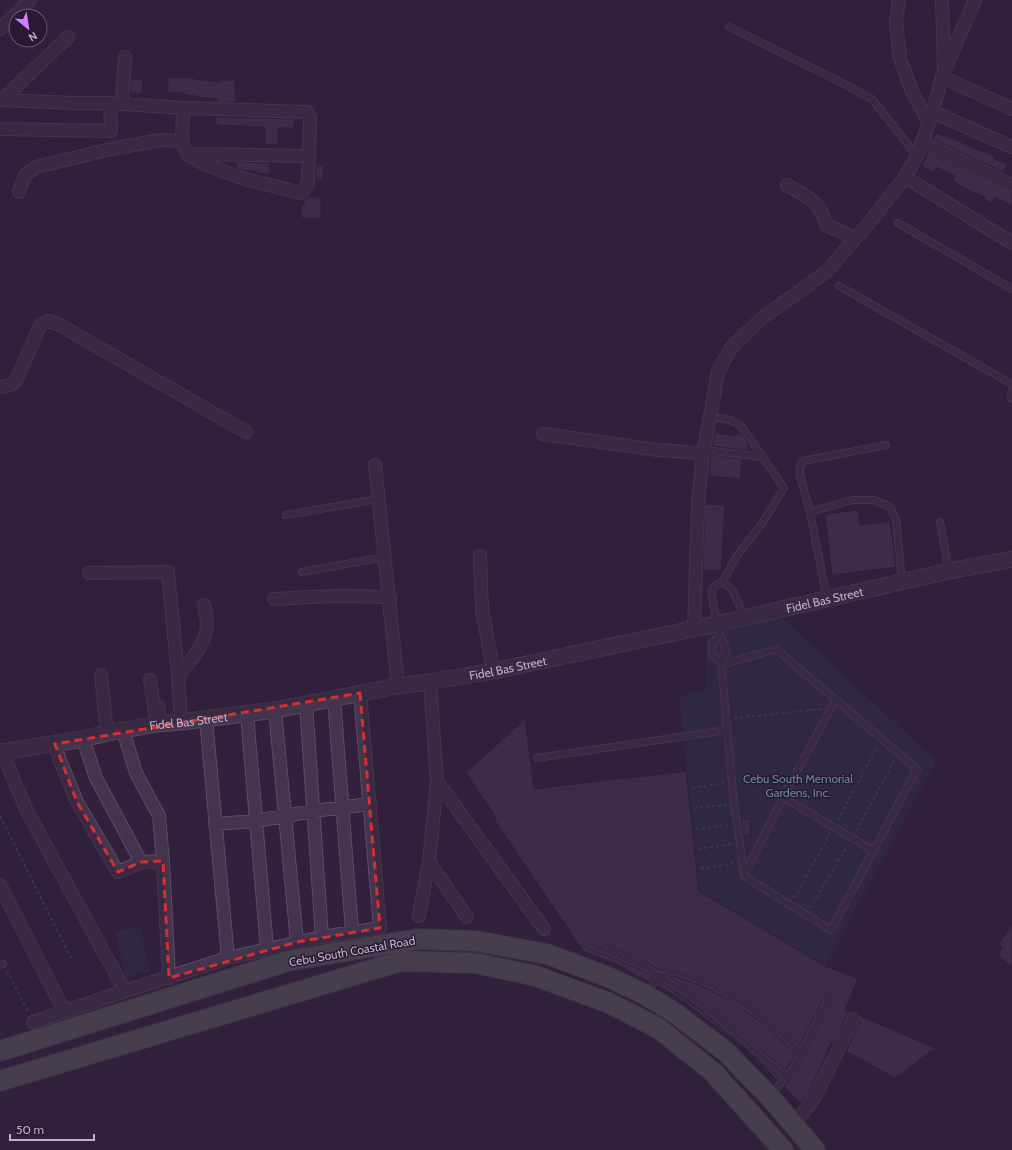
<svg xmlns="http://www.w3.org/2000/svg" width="1012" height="1150" font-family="Cabin,sans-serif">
<rect width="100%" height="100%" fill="#32203d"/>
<path fill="#2f314b" d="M779 615 936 761 825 966 699 891 679 698 706 688V631Z
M140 926 150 971 126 977 115 932Z"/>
<path fill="#4f395b" stroke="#2b1b34" d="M168 77 194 78V79L220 82V80H235L236 102H217V99L197 97V96L185 95V93H168Z
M131 79 143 80 142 94 130 93Z
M216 117 295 119 294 128H278V145L265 144V127L216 125Z
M936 133 959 141 977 150V149L995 156 994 159 1007 164 1003 172 933 139Z
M928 153 1012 192V206L995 197 992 203 984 199 985 197 974 193 952 181 955 176 936 167 934 172 922 166Z
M237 162 270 163 269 174 257 173V171L242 170 236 168Z
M316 164 324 165 323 181 316 180Z
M307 197H321V218H301V205H304V200Z
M715 433 735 436 740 433 748 443 747 451 712 446Z
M711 455 742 459 740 479 709 476Z
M705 504 725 505 721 571 703 570Z
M858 510 860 525 890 521 896 567 832 575 825 514Z
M525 719 534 789 686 771 699 891 825 966 858 979 845 1010 850 1012 846 1016 833 1044 831 1043 809 1093 801 1103 784 1087 795 1072 802 1061 835 996V991L830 990 827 992 800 1045 780 1027 753 1005 727 989 705 978 674 967H671L661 971 646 962 592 940H589L586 942V945L588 948 642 970 654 977 649 982 618 965 583 951 494 819 496 817 466 773Z
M750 819 751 835 744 836 741 820Z
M1012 924V967L998 955 1002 947 999 944Z
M673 976 694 983 716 993 739 1006 766 1026 796 1054 785 1070 704 1001 670 977Z
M661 982 698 1008 780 1078 777 1080 743 1047 676 996 658 986Z
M860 1016 935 1048 895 1078 846 1051 860 1022Z"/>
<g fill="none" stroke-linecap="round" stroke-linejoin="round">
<defs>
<path id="service" d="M729 27 831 77 872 99 917 156
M898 223 1012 289
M839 286 1012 384
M1012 391 1011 398 1012 399
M719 418 731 420 742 427 784 488 763 522 736 557 722 583
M704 450 763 457
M810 512 852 500H874L890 507 896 519 902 581
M286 515 378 499
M940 522 949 571
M302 572 384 557
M827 599 810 512 800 475V466L803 461 886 445
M717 624 711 591C713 587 715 584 720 583 733 581 740 608 744 618
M721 625 719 636 724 643 726 654 721 661 734 804 740 843 744 876 831 930 917 769 776 649 721 665
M719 636 712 644V656L721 661
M161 705 163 723
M537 758 727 730
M783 797 874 851
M744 875 783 797 836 699
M590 944 644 966 674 985 701 1004 786 1077
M0 965 3 964
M646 992 661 976 673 971C693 977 714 985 732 997 756 1011 782 1033 801 1053 794 1069 782 1082 771 1095
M801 1053 831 994"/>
<path id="minor" d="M899 0 896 22 900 58 912 92 929 123
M942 0 944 68
M0 29 30 0
M942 77 1012 109
M0 100 75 103H110L183 108 307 112 310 118 308 184 301 193 245 179 204 164 187 154 182 141 161 140 111 149 36 167 25 175 19 192
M2 100 68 37
M122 103 125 57
M933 112 1012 147
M0 129 111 131 110 103
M182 141 183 108
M922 142 1012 185
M188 154 309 156
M905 177 1012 243
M787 185C799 192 815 199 822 213 824 216 825 221 826 225L855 238
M0 387 7 386 14 383 19 374 41 324 49 321 58 324 246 432
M543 434 658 450 688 452 703 455
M375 465 398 686
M480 556 482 609 493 671
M89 573 168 572 178 675 181 722
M274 599C313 597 351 594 390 598
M694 629 698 503 703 455 718 372 730 349 763 317 796 294 827 271 869 223 905 177 917 156 929 123 944 71 975 0
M101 675 107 733
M178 675C191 661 206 644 207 624 207 618 205 612 204 605
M150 680 157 724
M334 698 352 932
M306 704 322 937
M275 710 297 942
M247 714 267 949
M206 719 228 958
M123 730 136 773 159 816 163 861 169 978
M83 739 96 778 141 862 163 861
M55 744 59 758 77 802 118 872 141 862
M2 752 27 811 125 991
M437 781 544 929
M215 824 256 821 313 811 370 804
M429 862 467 917
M0 885 64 1011
M419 916 429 862 437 781 430 682
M33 1022 125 991 228 958 322 937 380 928 360 693
M794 1124 815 1097 853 1019"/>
<g id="tertiary">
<path id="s1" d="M0 752 83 739 107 733 157 724 181 722 275 710 398 686 430 682 493 671 721 623 949 571 1012 559"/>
</g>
<path id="trunk" d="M0 1051 288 961 417 939 476 941 547 954 608 977 644 994 672 1011 725 1051 770 1097 815 1150
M0 1081 401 961 475 963 536 976 609 1003 658 1028 713 1072 783 1150"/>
</defs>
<use href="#service" stroke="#5c4c65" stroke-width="8"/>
<use href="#minor" stroke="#5c4c65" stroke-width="14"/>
<use href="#tertiary" stroke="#5c4c65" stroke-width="17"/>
<use href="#trunk" stroke="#4c3c55" stroke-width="22"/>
<path stroke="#504b67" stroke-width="2" stroke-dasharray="3 3" stroke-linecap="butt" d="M734 718 821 709
M692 788 724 783
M694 808 727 805
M0 816 71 958
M838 820 877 746
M696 829 729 825
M856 831 894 761
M698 849 733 844
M701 869 735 863
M794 898 830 834
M810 908 848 845
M7 971 28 1012"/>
<use href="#service" stroke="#44344d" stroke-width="6"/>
<use href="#minor" stroke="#44344d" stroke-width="12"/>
<use href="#tertiary" stroke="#44344d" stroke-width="15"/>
<use href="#trunk" stroke="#60635f" stroke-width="20"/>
</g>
<path d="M0 0H1012V1150H0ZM360 693 380 928 297 942 169 978 163 861 141 862 118 872 77 802 55 744Z" fill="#32203d" fill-opacity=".55" fill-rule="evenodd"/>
<path fill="none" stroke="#d52f30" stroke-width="3" stroke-dasharray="8 5" stroke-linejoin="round" d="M360 693 380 928 297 942 169 978 163 861 141 862 118 872 77 802 55 744Z"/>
<g text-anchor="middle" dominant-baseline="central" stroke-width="3" stroke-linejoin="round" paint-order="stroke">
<g font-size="12" fill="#c1afc9" stroke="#291932">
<text stroke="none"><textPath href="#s1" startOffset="839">Fidel Bas Street</textPath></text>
<text stroke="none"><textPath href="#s1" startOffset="515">Fidel Bas Street</textPath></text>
<text stroke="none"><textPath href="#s1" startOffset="191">Fidel Bas Street</textPath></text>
<text transform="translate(352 951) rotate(-10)">Cebu South Coastal Road</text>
</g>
<g font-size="12" fill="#638c9d" stroke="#291932">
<text x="798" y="778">Cebu South Memorial<tspan x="798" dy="14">Gardens, Inc.</tspan></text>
</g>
</g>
<g transform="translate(28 28) rotate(150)"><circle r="19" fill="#291932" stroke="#66556e"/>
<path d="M0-3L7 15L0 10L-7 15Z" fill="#d47eff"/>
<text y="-6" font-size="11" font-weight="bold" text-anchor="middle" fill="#c1afc9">N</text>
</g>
<path d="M10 1134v6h84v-6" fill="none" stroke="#c1afc9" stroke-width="2"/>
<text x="16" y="1134" font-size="12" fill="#c1afc9" stroke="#291932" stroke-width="3" paint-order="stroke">50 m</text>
</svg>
